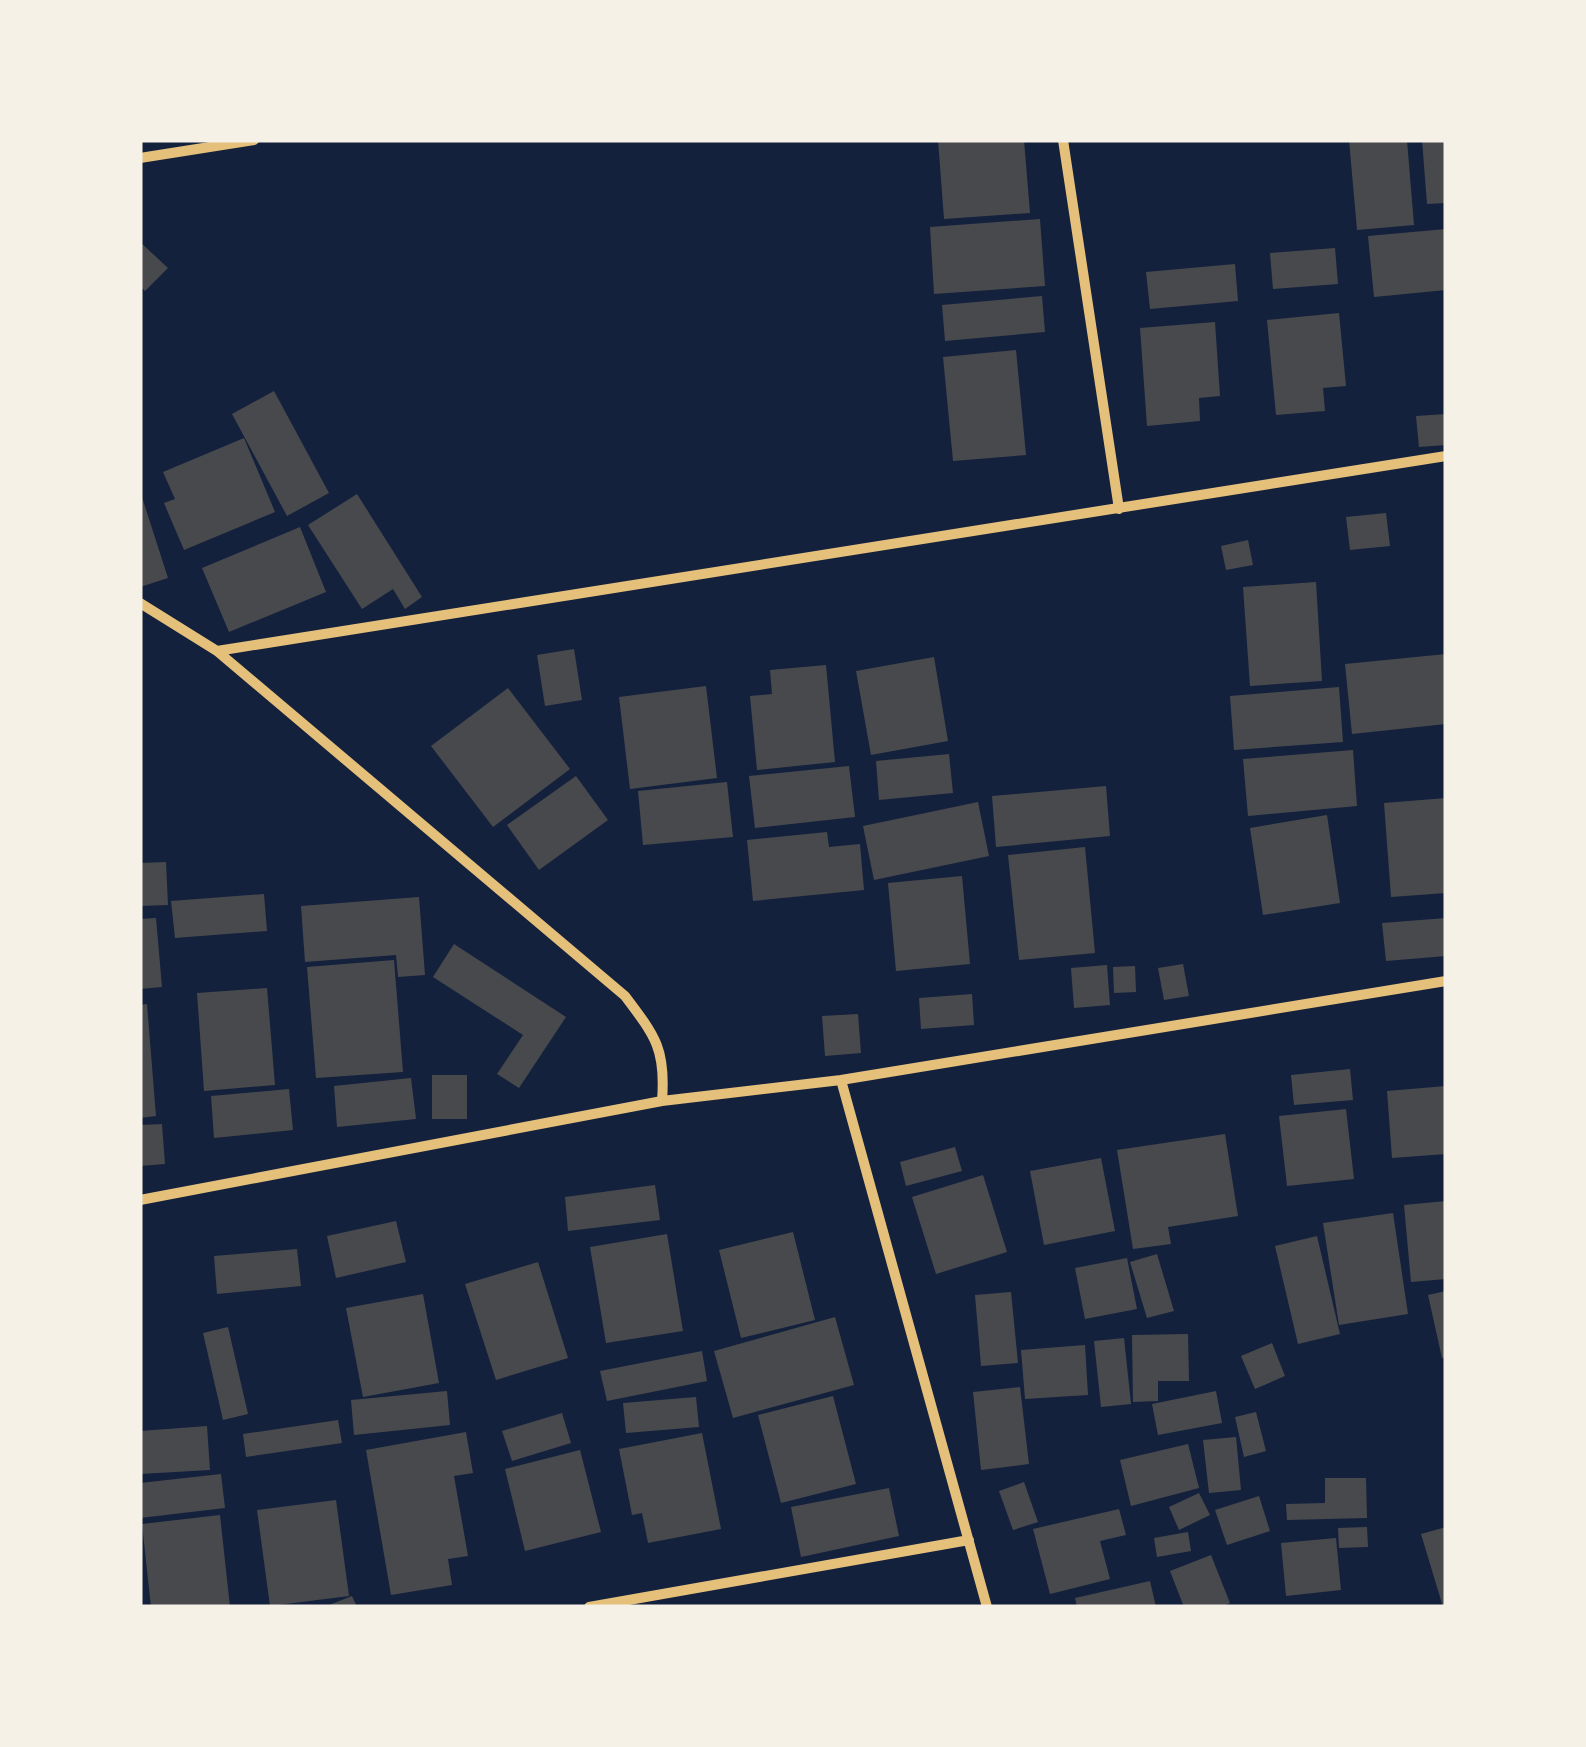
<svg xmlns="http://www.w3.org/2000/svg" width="1586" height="1747" font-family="'IBM Plex Sans',sans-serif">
<rect width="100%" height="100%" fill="#14213d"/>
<path fill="#48494c" d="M938 140H1024L1030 213 944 219Z
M1349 140H1407L1414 225 1357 230Z
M1422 140H1446V203L1427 204Z
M1040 219 1045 286 934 294 930 227Z
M1446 229V290L1374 297 1368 236Z
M140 242 168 268 145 291 140 286Z
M1335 248 1338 284 1273 289 1270 253Z
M1235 264 1238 301 1150 309 1146 272Z
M1042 296 1045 332 945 341 942 305Z
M1339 313 1346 386 1323 388 1325 411 1276 415 1267 320Z
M1215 322 1220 396 1199 398 1200 421 1147 426 1140 328Z
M1016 350 1026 455 953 461 943 357Z
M274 391 329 493 287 516 232 414Z
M1446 414V445L1419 447 1416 416Z
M244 438 275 512 184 550 164 503 175 499 163 472Z
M140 491 168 578 140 587Z
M357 494 422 597 405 609 393 589 362 609 308 525Z
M1386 513 1390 546 1350 550 1346 517Z
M300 527 326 592 229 632 202 568Z
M1248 540 1253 565 1226 570 1221 546Z
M1316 582 1322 681 1250 686 1243 587Z
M574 649 582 700 545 706 537 655Z
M1446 654V724L1352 734 1345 664Z
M934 657 948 741 871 755 856 671Z
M826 665 835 762 757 770 750 696 772 694 770 670Z
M706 686 717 778 630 789 619 697Z
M1339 687 1343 742 1234 750 1230 696Z
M508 688 570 769 493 827 431 746Z
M1353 750 1357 806 1248 816 1243 759Z
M949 754 953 793 879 800 876 761Z
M849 766 855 817 755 828 749 776Z
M576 776 608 820 539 870 507 825Z
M727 782 733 837 643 845 638 791Z
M1106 786 1110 836 996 847 992 796Z
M1446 798V893L1391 897 1384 803Z
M978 802 989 856 874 880 863 826Z
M1327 815 1340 903 1263 915 1250 828Z
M827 832 829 847 860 844 864 890 753 901 747 840Z
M1085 847 1095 953 1019 960 1008 855Z
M166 862 168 905 140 906V863Z
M962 876 970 964 896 971 888 883Z
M264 894 267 931 175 938 171 901Z
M419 897 425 975 398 977 396 955 305 962 301 906Z
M156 918 162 987 140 989V919Z
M1446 918V956L1386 961 1382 923Z
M454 944 566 1017 519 1088 497 1074 523 1035 433 977Z
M394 960 403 1072 316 1078 307 967Z
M1183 964 1189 996 1164 1000 1158 968Z
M1107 965 1110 1005 1074 1008 1071 968Z
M1135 966 1136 992 1114 993 1113 967Z
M267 988 275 1085 204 1091 197 993Z
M972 994 974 1025 921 1029 919 998Z
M147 1004 156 1116 140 1118V1005Z
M858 1014 861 1053 825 1056 822 1016Z
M1350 1069 1353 1100 1294 1105 1291 1075Z
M432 1075H467V1119H432Z
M411 1078 416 1119 337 1127 334 1086Z
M1446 1086V1154L1392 1158 1387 1091Z
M289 1089 293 1130 214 1138 211 1096Z
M1346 1109 1354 1179 1287 1186 1279 1116Z
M162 1124 165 1164 140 1166V1125Z
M1225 1134 1238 1216 1168 1227 1171 1244 1133 1249 1117 1150Z
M955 1147 962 1171 906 1186 900 1162Z
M1101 1158 1115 1231 1044 1245 1030 1171Z
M983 1175 1007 1252 936 1274 912 1197Z
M655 1185 660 1220 568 1231 565 1197Z
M1446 1201V1279L1411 1282 1404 1205Z
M1393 1213 1408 1314 1339 1325 1323 1223Z
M396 1221 406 1262 336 1278 327 1236Z
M793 1232 815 1320 741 1338 719 1250Z
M667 1234 683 1331 606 1343 590 1247Z
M1317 1236 1340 1334 1298 1344 1275 1246Z
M297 1249 301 1286 217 1294 214 1256Z
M1157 1254 1174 1311 1147 1318 1130 1262Z
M1127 1258 1137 1309 1085 1319 1075 1268Z
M538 1262 568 1358 496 1380 465 1284Z
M1446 1291V1357L1442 1358 1428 1295Z
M1011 1292 1018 1363 981 1366 975 1295Z
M423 1294 439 1383 363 1397 346 1308Z
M835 1317 854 1385 733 1418 714 1351Z
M228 1327 248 1414 223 1420 203 1333Z
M1188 1334 1189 1381H1158V1401L1133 1402 1132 1335Z
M1124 1338 1131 1404 1101 1407 1094 1341Z
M1272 1343 1285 1376 1255 1389 1241 1356Z
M1085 1345 1088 1395 1025 1399 1021 1350Z
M702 1351 707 1381 607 1401 600 1371Z
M1020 1387 1029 1464 981 1470 973 1392Z
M447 1391 450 1425 354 1435 351 1400Z
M1216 1391 1222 1423 1158 1435 1152 1404Z
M833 1396 856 1484 781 1503 758 1415Z
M696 1397 699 1427 626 1433 623 1403Z
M1256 1412 1266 1451 1244 1457 1235 1417Z
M562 1413 571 1443 512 1461 502 1431Z
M338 1420 342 1443 246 1457 243 1434Z
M207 1426 210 1470 140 1474V1431Z
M466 1432 473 1473 454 1476 468 1556 448 1559 452 1585 391 1595 366 1450Z
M702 1433 721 1529 648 1543 642 1513 632 1515 619 1449Z
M1236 1437 1241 1490 1209 1493 1203 1440Z
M1188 1444 1199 1488 1131 1506 1120 1460Z
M580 1450 601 1532 525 1551 505 1469Z
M221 1474 225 1508 140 1518V1483Z
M1325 1478H1366L1367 1518 1287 1520 1286 1504 1325 1503Z
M1024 1482 1038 1522 1013 1530 999 1491Z
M889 1488 899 1536 801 1557 791 1507Z
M1199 1493 1210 1515 1179 1530 1169 1507Z
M1259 1496 1270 1531 1227 1545 1215 1510Z
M336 1500 349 1596 270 1606 257 1510Z
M1119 1509 1126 1535 1100 1541 1110 1579 1050 1594 1033 1529Z
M220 1515 230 1607H151L142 1524Z
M1367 1527 1368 1547 1339 1548 1338 1528Z
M1446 1527V1607H1443L1421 1534Z
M1188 1532 1191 1551 1157 1557 1154 1538Z
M1336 1538 1341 1590 1286 1596 1281 1543Z
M1211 1555 1230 1603 1221 1607H1184L1170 1571Z
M1150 1581 1156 1607H1077L1075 1598Z
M352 1596 357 1607H324Z"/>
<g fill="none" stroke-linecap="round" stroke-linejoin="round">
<path stroke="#e5c07b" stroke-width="10" d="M1063 140 1119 509
M140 158 254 140
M140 603 217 651 625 996C656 1037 666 1050 662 1101
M217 651 1446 456
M841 1080 987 1607
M140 1200 662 1101 841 1080 1446 981
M589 1607 969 1540"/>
</g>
<rect width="1586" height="1747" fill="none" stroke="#f6f1e7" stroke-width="285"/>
</svg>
